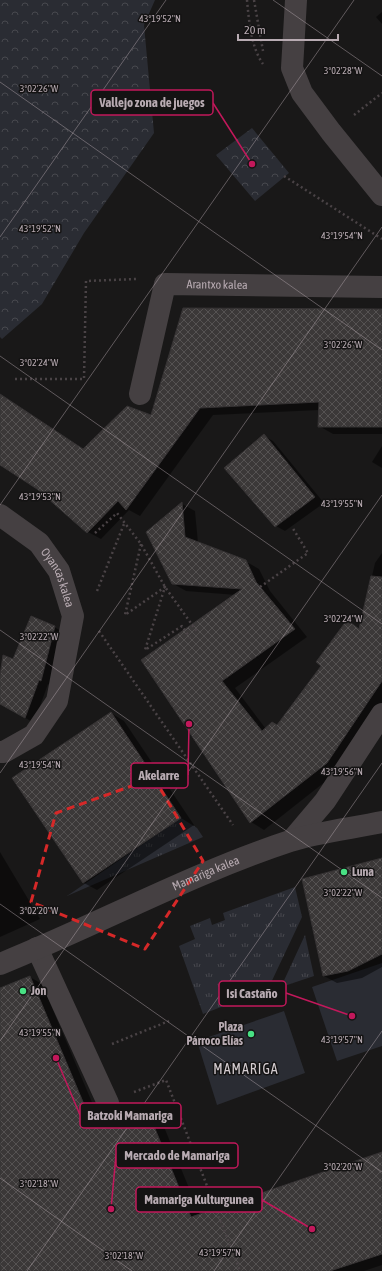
<svg xmlns="http://www.w3.org/2000/svg" width="382" height="1271" font-family="'Asap Condensed',sans-serif">
<defs>
<pattern id="grass-tufts" width="24" height="20" patternUnits="userSpaceOnUse"><rect width="24" height="20" fill="#2a2c33"/><path d="M3 7l-1-3M5 7V3M7 7l1-3M15 17l-1-3M17 17v-4M19 17l1-3" fill="none" stroke="#47484e"/></pattern>
<pattern id="forest-crowns" width="20" height="18" patternUnits="userSpaceOnUse"><rect width="20" height="18" fill="#2a2c33"/><path d="M2 6a3 3 0 1 1 6 0M12 15a3 3 0 1 1 6 0" fill="none" stroke="#47484e"/></pattern>
<pattern id="building-cross-hatch" width="8" height="8" patternUnits="userSpaceOnUse"><rect width="8" height="8" fill="#3b3838"/><path d="M0 0l8 8M0 8l8-8" fill="none" stroke="#555252"/></pattern>
</defs>
<rect width="100%" height="100%" fill="#191818"/>
<path fill="url(#grass-tufts)" d="M181 818 197 828 203 837 67 896Z
M295 887 302 917 268 989 203 1014 179 946 195 939 190 926 210 918 212 925 225 920 223 913Z
M305 935 314 976 281 987Z"/>
<path fill="url(#forest-crowns)" d="M0 0H155L144 25 154 133 84 233 42 304 2 339 0 337Z
M252 128 289 173 255 201 216 155Z"/>
<path fill="#2a2c33" d="M382 963V1046L337 1061 312 987Z
M284 1011 305 1073 217 1105 197 1041Z"/>
<path fill="#0007" d="M382 12V24L376 17Z
M382 310V434H333L319 426 320 410 213 415 140 516 129 510 101 539 88 532 37 488 0 464V395L84 450Z
M264 436 273 441 324 503 285 531 276 526Z
M382 446V468L372 462Z
M182 504 195 511 198 543 245 561 259 569 270 591 307 637 235 688 266 729 277 726 322 665 347 622 360 629 375 563 382 553V707L340 770 264 830 251 822 143 661 236 595 186 591 172 583 147 532Z
M54 627 63 632 50 685 48 684 34 723 0 703V683L13 661Z
M111 713 124 721 194 825 97 890 84 883 14 778Z
M0 852 40 919 0 937Z
M382 859V967L362 978 337 983 324 976Z
M30 977 42 984 102 1126 147 1110 160 1117 200 1215 382 1154V1265L364 1271H0V990Z"/>
<path fill="url(#building-cross-hatch)" stroke="#353233" d="M183 308 382 309V427H318L319 402 200 408 126 510 118 501 87 533 37 489 0 465V394L83 449 127 406 151 415Z
M264 434 315 497 275 527 224 468Z
M182 502 185 537 246 560 256 582 295 629 222 681 262 731 272 722 277 725 321 666 316 662 347 620 359 629 371 576 382 577V681L327 763 250 823 141 660 242 589 172 584 146 532Z
M31 616 55 626 41 681 39 680 25 718 0 704V676L3 655 13 659Z
M111 712 181 818 83 883 12 778Z
M382 858V954L348 971 323 976 302 879Z
M30 976 94 1128 147 1109 191 1217 382 1152V1254L330 1271H0V988Z"/>
<g fill="none" stroke-linecap="round" stroke-linejoin="round">
<path stroke="#4a4346" stroke-width="2.5" stroke-dasharray="2 3" stroke-linecap="butt" d="M247 0C249 21 251 47 263 64
M254 0 263 51
M354 115 382 93
M284 176 382 239
M15 379H84L86 281 136 279
M95 533 117 513 141 544 165 587 198 633
M141 544 125 615 165 587 145 650 182 626 190 638
M260 587 308 553 292 527
M97 591 124 524
M99 631 233 825
M112 1044 169 1021
M134 1092 166 1080 240 1271"/>
<g stroke="#454042" stroke-width="22">
<path d="M296 0 292 68 302 93 331 132 382 195"/>
<path id="s1" d="M140 394 165 284 382 287"/>
<path id="s2" d="M0 515 39 543 59 571 73 616 57 701 34 735 4 752H0"/>
<path d="M292 840 325 801 382 714"/>
<path d="M37 948 108 1103"/>
<path id="s3" d="M0 964C97 925 190 874 290 841 317 832 354 828 382 822"/>
</g>
</g>
<path fill="none" stroke="#d62828" stroke-width="3" stroke-dasharray="8 5" stroke-linejoin="round" d="M154 778 203 861 145 949 31 902 56 813Z"/>
<path fill="none" stroke="#b8abb2" stroke-width="1" stroke-opacity="0.45" d="M273 0 382 76M0 82 382 350M0 237 166 0M0 356 382 624M0 505 354 0M0 630 382 898M0 773 382 227M0 904 382 1172M0 1041 382 495M0 1178 132 1271M27 1271 382 763M214 1271 382 1031"/>
<g fill="#48e184" stroke="#141313" stroke-width="1.5">
<circle cx="344" cy="872" r="4"/>
<circle cx="23" cy="991" r="4"/>
<circle cx="251" cy="1034" r="4"/>
</g>
<g text-anchor="middle" dominant-baseline="central" stroke-width="3" stroke-linejoin="round" paint-order="stroke">
<g font-size="12" fill="#b8abb2" stroke="#141313">
<text stroke="none"><textPath href="#s1" startOffset="165">Arantxo kalea</textPath></text>
<text stroke="none"><textPath href="#s2" startOffset="88">Oyancas kalea</textPath></text>
<text stroke="none"><textPath href="#s3" startOffset="225">Mamariga kalea</textPath></text>
</g>
<g font-size="12" font-weight="bold" fill="#b8abb2" stroke="#141313" text-anchor="start">
<text x="352" y="872">Luna</text>
<text x="31" y="991">Jon</text>
<text x="243" y="1027" text-anchor="end">Plaza<tspan x="243" dy="14">Párroco Elías</tspan></text>
</g>
<g font-size="14" letter-spacing="1" fill="#d4ccd0" stroke="#141313">
<text x="246" y="1069">MAMARIGA</text>
</g>
</g>
<g font-size="10" text-anchor="middle" fill="#b8abb2" stroke="#141313" stroke-width="3" stroke-linejoin="round" paint-order="stroke">
<text x="160" y="22">43°19'52"N</text>
<text x="343" y="74">3°02'28"W</text>
<text x="39" y="92">3°02'26"W</text>
<text x="40" y="232">43°19'52"N</text>
<text x="342" y="239">43°19'54"N</text>
<text x="343" y="348">3°02'26"W</text>
<text x="39" y="366">3°02'24"W</text>
<text x="40" y="500">43°19'53"N</text>
<text x="342" y="507">43°19'55"N</text>
<text x="343" y="622">3°02'24"W</text>
<text x="39" y="640">3°02'22"W</text>
<text x="40" y="768">43°19'54"N</text>
<text x="342" y="775">43°19'56"N</text>
<text x="343" y="896">3°02'22"W</text>
<text x="39" y="914">3°02'20"W</text>
<text x="40" y="1036">43°19'55"N</text>
<text x="342" y="1043">43°19'57"N</text>
<text x="343" y="1170">3°02'20"W</text>
<text x="39" y="1187">3°02'18"W</text>
<text x="220" y="1256">43°19'57"N</text>
<text x="124" y="1259">3°02'18"W</text>
</g>
<path fill="none" stroke="#c2185b" stroke-width="1.5" d="M252 164L213 103M189 724L188 775M352 1016L286 993M56 1058L80 1115M111 1209L116 1155M312 1229L262 1200"/>
<g fill="#c2185b" stroke="#141313" stroke-width="1.5">
<circle cx="252" cy="164" r="4"/>
<circle cx="189" cy="724" r="4"/>
<circle cx="352" cy="1016" r="4"/>
<circle cx="56" cy="1058" r="4"/>
<circle cx="111" cy="1209" r="4"/>
<circle cx="312" cy="1229" r="4"/>
</g>
<g fill="#141313" stroke="#c2185b" stroke-width="1.5">
<rect x="91" y="90" width="122" height="25" rx="4"/>
<rect x="131" y="763" width="57" height="25" rx="4"/>
<rect x="219" y="981" width="67" height="25" rx="4"/>
<rect x="80" y="1103" width="101" height="25" rx="4"/>
<rect x="116" y="1143" width="122" height="25" rx="4"/>
<rect x="136" y="1187" width="126" height="25" rx="4"/>
</g>
<g font-size="13" text-anchor="middle" font-weight="bold" fill="#b8abb2">
<text x="152" y="107">Vallejo zona de juegos</text>
<text x="159" y="780">Akelarre</text>
<text x="252" y="998">Isi Castaño</text>
<text x="130" y="1120">Batzoki Mamariga</text>
<text x="177" y="1160">Mercado de Mamariga</text>
<text x="199" y="1204">Mamariga Kulturgunea</text>
</g>
<path d="M238 34v6h100v-6" fill="none" stroke="#b8abb2" stroke-width="2"/>
<text x="244" y="34" font-size="12" fill="#b8abb2" stroke="#141313" stroke-width="3" paint-order="stroke">20 m</text>
</svg>
